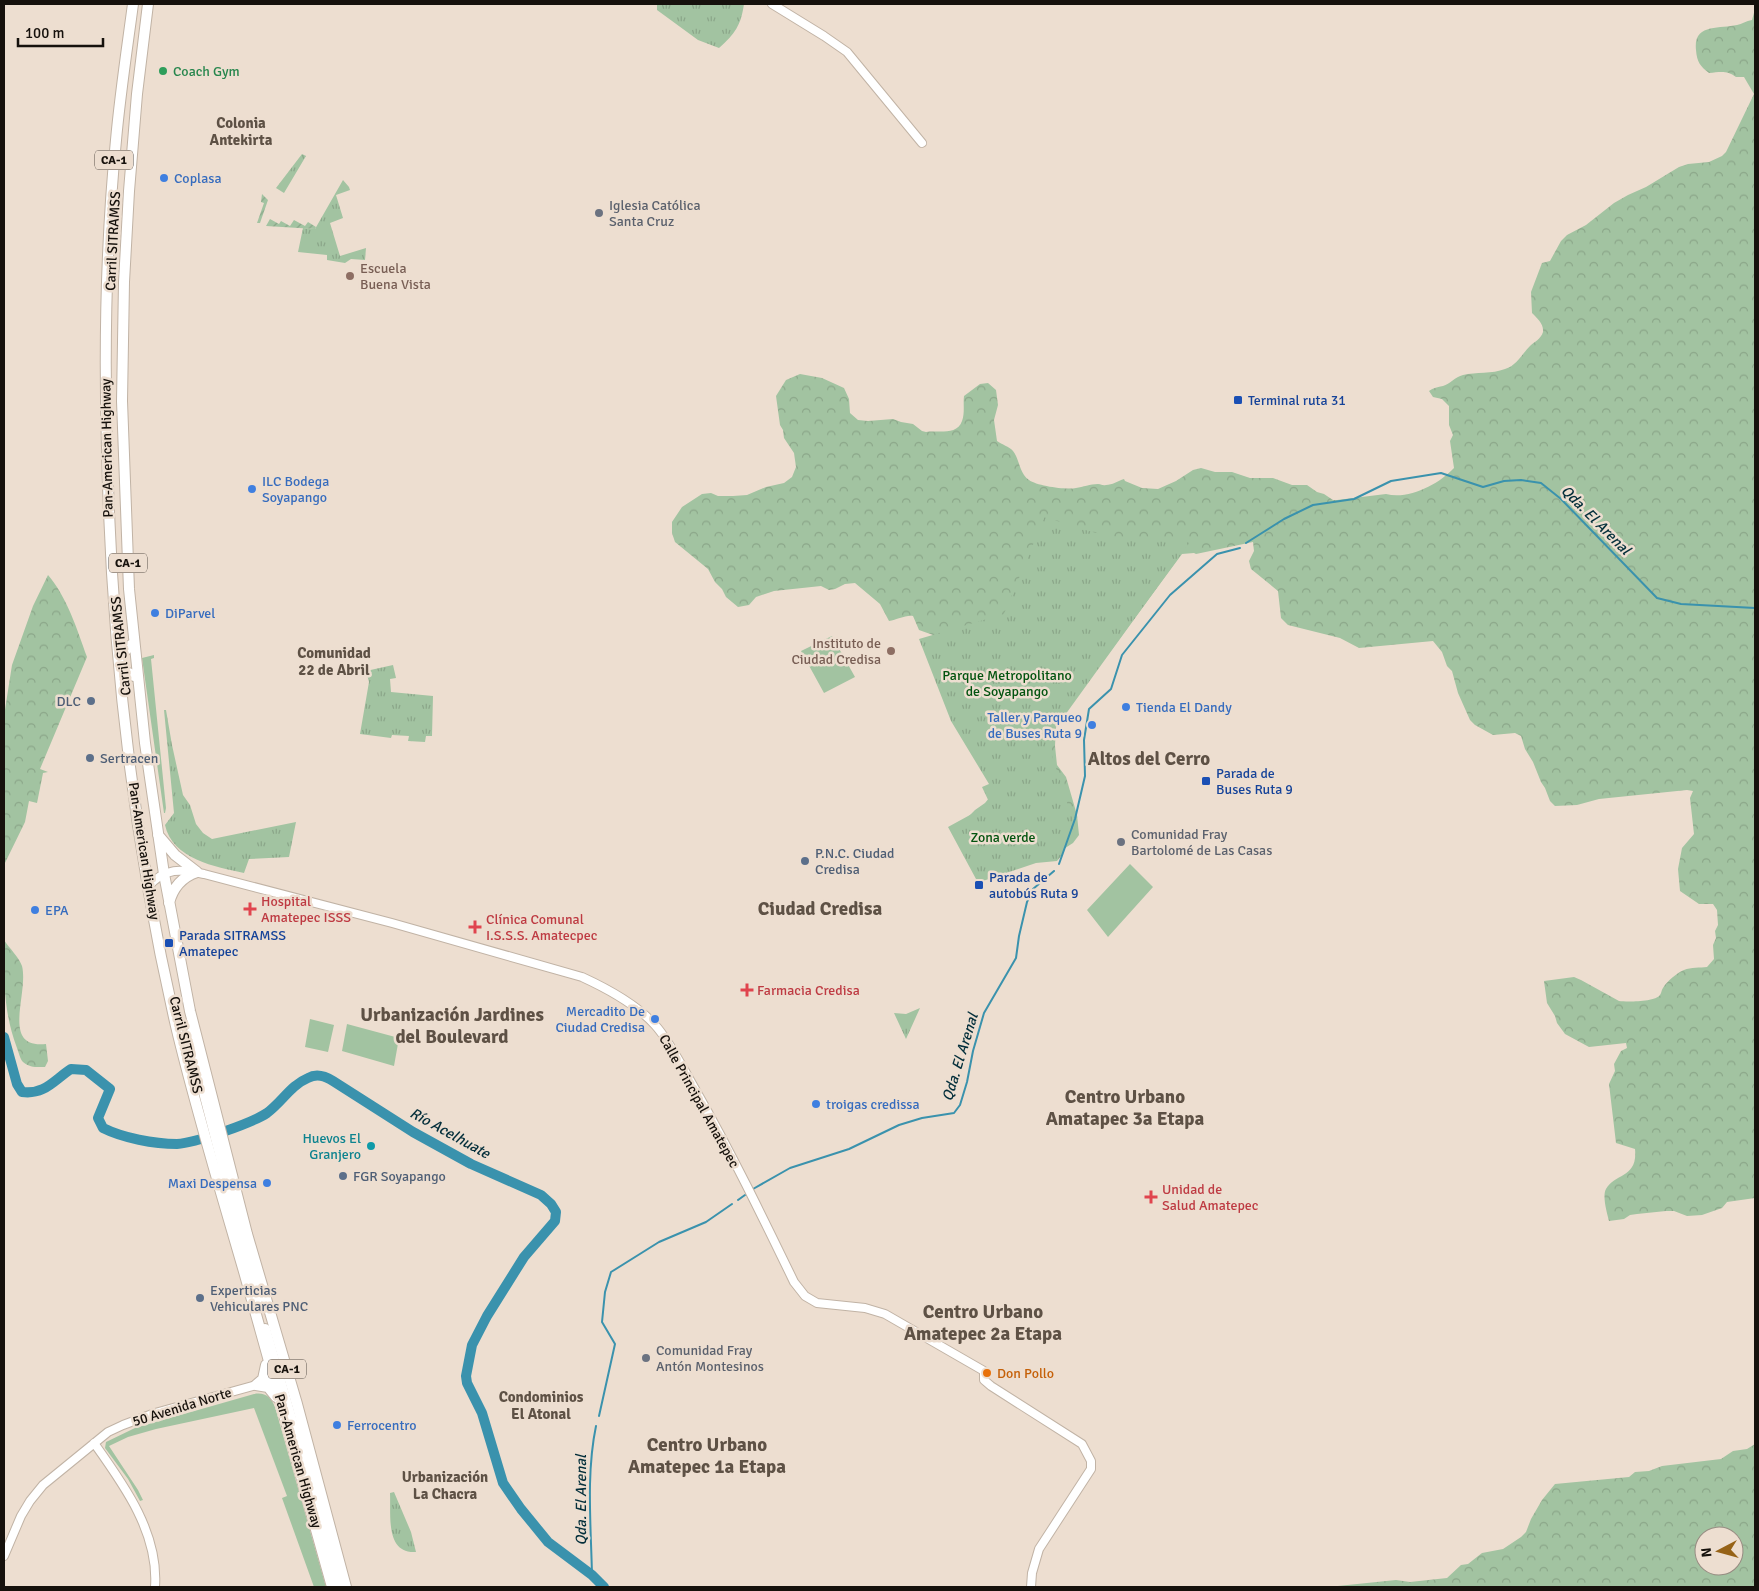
<svg xmlns="http://www.w3.org/2000/svg" width="1759" height="1591" font-family="Signika,sans-serif">
<defs>
<pattern id="forest-crowns" width="20" height="18" patternUnits="userSpaceOnUse" patternTransform="scale(1.25)"><rect width="20" height="18" fill="#a2c3a1"/><path d="M2 6a3 3 0 1 1 6 0M12 15a3 3 0 1 1 6 0" fill="none" stroke="#8ba689"/></pattern>
<pattern id="park-tufts" width="24" height="20" patternUnits="userSpaceOnUse" patternTransform="scale(1.25)"><rect width="24" height="20" fill="#a2c3a1"/><path d="M3 7l-1-3M5 7V3M7 7l1-3M15 17l-1-3M17 17v-4M19 17l1-3" fill="none" stroke="#8ba689"/></pattern>
<pattern id="garden-furrows" width="10" height="10" patternUnits="userSpaceOnUse" patternTransform="scale(1.25)"><rect width="10" height="10" fill="#a2c3a1"/><path d="M-1 1l2-2M0 10L10 0M9 11l2-2" fill="none" stroke="#8ba689"/></pattern>
</defs>
<rect width="100%" height="100%" fill="#edded0"/>
<path fill="#a2c3a1" d="M832 636 855 677 824 693 801 651Z
M154 655V658L151 659 166 808 165 813H164L142 658Z
M1130 864 1153 887 1108 937 1087 910Z
M310 1019 334 1025 328 1052 305 1047Z
M347 1024 399 1038 394 1066 342 1051Z
M254 1394C265 1392 271 1397 275 1407L326 1587H314L282 1498 287 1496 254 1408 156 1429 128 1437 109 1446 138 1490 143 1500 140 1501 128 1479 105 1448 106 1442 135 1428Z"/>
<path fill="url(#forest-crowns)" fill-rule="evenodd" d="M1755 9V1198L1727 1202 1722 1208 1702 1215 1687 1216 1674 1211H1666L1637 1214 1630 1215 1624 1219 1609 1221C1607 1213 1602 1196 1606 1189 1615 1173 1638 1178 1635 1149L1616 1143 1609 1084 1615 1071 1614 1064 1621 1051 1627 1048 1626 1043 1589 1047 1565 1034 1557 1023 1555 1016 1547 1003 1544 981 1574 977 1581 980 1619 1001C1627 1002 1655 1002 1660 995 1662 992 1661 991 1663 988 1667 981 1677 973 1684 970 1691 967 1700 968 1707 967L1714 959 1713 945 1716 938 1715 931 1718 925 1717 910 1713 904H1699L1680 891 1678 869 1682 848 1694 834 1690 798 1693 791 1687 790 1599 799 1577 805 1555 806 1550 801 1545 788 1541 782 1533 762 1525 749 1521 736 1515 733 1493 735 1475 725 1470 720 1458 693 1452 671 1447 666 1442 652 1433 641 1359 648 1340 638 1288 625 1281 618 1278 591 1251 569 1249 561 1254 551 1253 542 1196 554 1194 553 1182 554 1056 725 1055 746 1057 765 1066 777 1077 815 1079 835 1073 843 1062 850 964 821 975 810 985 803 994 792 933 635 919 630 913 616C905 615 897 620 889 621L880 604 855 583 845 584 835 589 829 590 821 586 774 591 756 597 749 605 738 607 726 597 722 589 715 582 708 569 675 542 672 533V522L682 507 702 494 711 493 718 496H733L747 495 766 487 784 483 792 477 796 467 794 453 784 438 783 430 780 425 776 396 786 380 800 374 822 378 844 388 849 399 850 413 858 420 868 421 893 419 901 422 913 424 922 431 926 432C937 430 957 436 962 421 965 413 963 404 964 396L980 384 988 383 996 390 998 405 994 420 997 441C1002 445 1009 446 1013 451 1020 460 1019 473 1029 480 1037 486 1066 490 1076 488 1083 487 1090 484 1098 484 1102 484 1102 486 1106 485 1112 485 1118 481 1124 479L1125 481 1142 488 1158 489 1176 481 1193 470 1201 468 1215 472H1232L1250 478H1273L1292 485H1307L1317 492 1324 494 1333 500H1337L1386 494C1409 500 1439 484 1454 468L1450 441 1453 435 1449 425V406L1442 399 1433 397 1429 391C1433 388 1438 387 1443 386 1450 384 1455 377 1463 375 1476 372 1492 374 1505 369 1516 366 1522 354 1530 346 1534 342 1541 339 1543 332 1544 324 1537 318 1532 313L1531 292 1542 263 1550 261 1561 241 1567 235 1586 225 1614 203 1628 195 1646 187 1679 167 1688 164 1709 162 1722 156 1726 152 1754 94 1744 77H1736C1727 70 1720 72 1709 73 1700 66 1697 62 1696 50 1693 23 1720 29 1737 25 1742 24 1746 21 1752 20Z
M48 575C67 597 77 629 87 657L40 769 48 772 43 773 37 803 29 801 25 822 4 865V716L12 665 33 606Z
M4 940C9 948 19 957 22 966 29 994 0 1049 46 1044L48 1061 45 1067C37 1067 30 1068 23 1062 20 1059 19 1053 17 1048 3 1011 4 979 4 940Z
M1755 1444V1587H1328L1396 1580 1410 1582 1447 1578 1461 1565 1468 1564 1482 1553 1503 1549 1521 1537 1526 1532 1531 1519 1542 1500 1555 1484 1629 1477 1635 1472 1649 1471 1662 1466 1721 1459 1733 1451 1747 1449ZM1704 1536H1734V1566H1704Z"/>
<path fill="url(#park-tufts)" d="M657 4H744C741 25 735 34 719 48L698 40 657 10Z
M302 154 306 156 284 193 276 188Z
M343 180 349 187 350 190 336 195 343 218 330 223 340 256 366 248 365 260 351 259 345 263 327 260V255L298 252 303 228 315 229Z
M1045 516C1091 536 1140 543 1190 542L1047 740 1073 821 1062 855 1057 861 1036 863 980 882 976 879 948 827 990 804 982 787 989 784 951 721 919 639 1004 614Z
M393 665 396 678 390 679 391 692 433 696 432 736H426L425 742 408 741 409 736 392 735 391 738 360 734 369 682 366 671Z
M164 710H166L172 745 183 795 190 805 196 824 203 833 212 839 296 822 289 857 249 859 244 873C216 867 172 859 165 825L174 813Z
M920 1008 906 1039 894 1013 906 1014Z
M394 1492 411 1532 416 1552C385 1554 391 1515 390 1493Z"/>
<path fill="url(#garden-furrows)" d="M262 194 268 200 260 223H257L264 203 261 202Z
M270 219 279 224 281 221 290 226 294 220 305 226 308 222 316 227 315 229 266 226Z"/>
<g fill="none" stroke-linecap="round" stroke-linejoin="round">
<path stroke="#3a92ad" stroke-width="2" d="M1246 543 1284 519 1313 505 1354 499 1391 481 1441 473 1483 487 1504 481 1521 480 1541 483 1561 499 1657 598 1681 604 1755 608
M1059 864 1075 819 1085 776 1084 740 1089 709 1111 689 1122 655 1170 595 1217 554 1240 548
M753 1189 790 1168 849 1149 899 1125 922 1118 954 1113 960 1105 967 1082 973 1051 984 1013 1016 958 1019 936 1027 902 1033 889 1054 871
M738 1200 745 1195
M599 1416 615 1344 602 1322 605 1292 611 1272 659 1242 706 1222 732 1204
M592 1575C591 1526 586 1474 596 1426"/>
<path stroke="#3a92ad" stroke-width="10" d="M4 1037 17 1084 22 1092C45 1095 54 1080 71 1069L86 1070 110 1089 98 1118 103 1128C123 1138 154 1144 177 1144 195 1143 252 1123 267 1113 282 1102 291 1085 308 1078 317 1073 325 1076 333 1081L413 1132 471 1164 541 1195 551 1204 556 1212 555 1221 524 1257 487 1316 472 1345 466 1376 467 1383 482 1413 503 1483 521 1509 548 1542 592 1575 604 1587"/>
<defs>
<path id="tertiary" d="M772 4 824 36 847 52 922 143
M148 887C165 867 181 869 204 874L392 923 582 977C606 988 637 1005 655 1025 669 1040 684 1070 695 1089 731 1152 763 1218 794 1282L805 1296 817 1303 865 1308 885 1314 984 1371V1380L991 1386 1082 1444 1091 1461V1469L1039 1549 1032 1573 1031 1587
M94 1443C124 1485 159 1533 155 1587
M4 1556 21 1516 30 1501 43 1485 108 1432 123 1425 155 1413 256 1385 273 1380 278 1376"/>
<path id="primary" d="M121 646 122 648 126 650 131 645
M124 677 129 673 134 676
M191 1033 200 1077 226 1177
M219 1171 226 1188 257 1300
M265 1329 340 1587
M256 1385 268 1387 276 1397
M256 1385 263 1379 266 1365"/>
<path id="trunk" d="M133 4C127 49 120 95 116 140 106 242 104 345 107 448 111 642 132 836 176 1026 196 1110 221 1192 245 1275 275 1379 304 1483 332 1587
M148 4 137 94 129 191 124 282 122 401 129 589 145 743 164 874 190 1011 247 1234 297 1404 346 1587
M158 835 175 855 197 872
M169 903C173 887 182 877 197 872"/>
</defs>
<use href="#tertiary" stroke="#c1b3a5" stroke-width="10"/>
<use href="#primary" stroke="#c1b3a5" stroke-width="12"/>
<use href="#trunk" stroke="#c1b3a5" stroke-width="12"/>
<use href="#tertiary" stroke="#fff" stroke-width="8"/>
<use href="#primary" stroke="#fff" stroke-width="10"/>
<use href="#trunk" stroke="#fff" stroke-width="10"/>
</g>
<circle fill="#2e9e5b" stroke="#edded0" stroke-width="2" cx="163" cy="71" r="5"/>
<g fill="#3f7fe0" stroke="#edded0" stroke-width="2">
<circle cx="164" cy="178" r="5"/>
<circle cx="252" cy="489" r="5"/>
<circle cx="155" cy="613" r="5"/>
<circle cx="1126" cy="707" r="5"/>
<circle cx="1092" cy="725" r="5"/>
<circle cx="35" cy="910" r="5"/>
<circle cx="655" cy="1019" r="5"/>
<circle cx="816" cy="1104" r="5"/>
<circle cx="267" cy="1183" r="5"/>
<circle cx="337" cy="1425" r="5"/>
</g>
<g fill="#6b7280" stroke="#edded0" stroke-width="2">
<circle cx="599" cy="213" r="5"/>
<circle cx="1121" cy="842" r="5"/>
<circle cx="646" cy="1358" r="5"/>
</g>
<g fill="#8d6e63" stroke="#edded0" stroke-width="2">
<circle cx="350" cy="276" r="5"/>
<circle cx="891" cy="651" r="5"/>
</g>
<g fill="#1a4fb4" stroke="#edded0" stroke-width="2">
<rect x="1233" y="395" width="10" height="10" rx="2.5"/>
<rect x="1201" y="776" width="10" height="10" rx="2.5"/>
<rect x="974" y="880" width="10" height="10" rx="2.5"/>
<rect x="164" y="938" width="10" height="10" rx="2.5"/>
</g>
<g fill="#5c6f8a" stroke="#edded0" stroke-width="2">
<circle cx="91" cy="701" r="5"/>
<circle cx="90" cy="758" r="5"/>
<circle cx="805" cy="861" r="5"/>
<circle cx="343" cy="1176" r="5"/>
<circle cx="200" cy="1298" r="5"/>
</g>
<g fill="#e0444e" stroke="#edded0" stroke-width="2">
<path d="M247.5 901.5h5v5h5v5h-5v5h-5v-5h-5v-5h5z"/>
<path d="M472.5 919.5h5v5h5v5h-5v5h-5v-5h-5v-5h5z"/>
<path d="M744.5 982.5h5v5h5v5h-5v5h-5v-5h-5v-5h5z"/>
<path d="M1148.5 1189.5h5v5h5v5h-5v5h-5v-5h-5v-5h5z"/>
</g>
<circle fill="#0f9aa8" stroke="#edded0" stroke-width="2" cx="371" cy="1146" r="5"/>
<circle fill="#e8710a" stroke="#edded0" stroke-width="2" cx="987" cy="1373" r="5"/>
<g text-anchor="middle" dominant-baseline="central" stroke-width="5" stroke-linejoin="round" paint-order="stroke">
<g fill="#edded0" stroke="#564e47" stroke-width="1">
<rect x="95" y="150.5" width="38" height="19" rx="4"/>
<rect x="109" y="553.5" width="38" height="19" rx="4"/>
<rect x="268" y="1359.5" width="38" height="19" rx="4"/>
</g>
<g font-size="12" font-weight="bold" fill="#16110c">
<text x="114" y="160">CA-1</text>
<text x="128" y="563">CA-1</text>
<text x="287" y="1369">CA-1</text>
</g>
<g font-size="14" fill="#27864d" stroke="#edded0" text-anchor="start">
<text x="173" y="71">Coach Gym</text>
</g>
<g font-size="14" fill="#366cbe" stroke="#edded0" text-anchor="start">
<text x="174" y="178">Coplasa</text>
<text x="262" y="481">ILC Bodega<tspan x="262" dy="16">Soyapango</tspan></text>
<text x="165" y="613">DiParvel</text>
<text x="1136" y="707">Tienda El Dandy</text>
<text x="1082" y="717" text-anchor="end">Taller y Parqueo<tspan x="1082" dy="16">de Buses Ruta 9</tspan></text>
<text x="45" y="910">EPA</text>
<text x="645" y="1011" text-anchor="end">Mercadito De<tspan x="645" dy="16">Ciudad Credisa</tspan></text>
<text x="826" y="1104">troigas credissa</text>
<text x="257" y="1183" text-anchor="end">Maxi Despensa</text>
<text x="347" y="1425">Ferrocentro</text>
</g>
<g font-size="14" fill="#5b616d" stroke="#edded0" text-anchor="start">
<text x="609" y="205">Iglesia Católica<tspan x="609" dy="16">Santa Cruz</tspan></text>
<text x="1131" y="834">Comunidad Fray<tspan x="1131" dy="16">Bartolomé de Las Casas</tspan></text>
<text x="656" y="1350">Comunidad Fray<tspan x="656" dy="16">Antón Montesinos</tspan></text>
</g>
<g font-size="14" fill="#16110c" stroke="#edded0">
<text transform="translate(113 241) rotate(-87)">Carril SITRAMSS</text>
<text transform="translate(107 448) rotate(-91)">Pan-American Highway</text>
<text transform="translate(121 646) rotate(-96)">Carril SITRAMSS</text>
<text transform="translate(144 851) rotate(81)">Pan-American Highway</text>
<text transform="translate(186 1045) rotate(76)">Carril SITRAMSS</text>
<text transform="translate(699 1101) rotate(61)">Calle Principal Amatepec</text>
<text transform="translate(182 1407) rotate(-17)">50 Avenida Norte</text>
<text transform="translate(298 1461) rotate(74)">Pan-American Highway</text>
</g>
<g font-size="14" fill="#785e54" stroke="#edded0" text-anchor="start">
<text x="360" y="268">Escuela<tspan x="360" dy="16">Buena Vista</tspan></text>
<text x="881" y="643" text-anchor="end">Instituto de<tspan x="881" dy="16">Ciudad Credisa</tspan></text>
</g>
<g font-size="14" fill="#164399" stroke="#edded0" text-anchor="start">
<text x="1248" y="400">Terminal ruta 31</text>
<text x="1216" y="773">Parada de<tspan x="1216" dy="16">Buses Ruta 9</tspan></text>
<text x="989" y="877">Parada de<tspan x="989" dy="16">autobús Ruta 9</tspan></text>
<text x="179" y="935">Parada SITRAMSS<tspan x="179" dy="16">Amatepec</tspan></text>
</g>
<g font-size="14" fill="#02530f" stroke="#edded0">
<text x="1007" y="675">Parque Metropolitano<tspan x="1007" dy="16">de Soyapango</tspan></text>
<text x="1003" y="837">Zona verde</text>
</g>
<g font-size="14" fill="#4e5e75" stroke="#edded0" text-anchor="start">
<text x="81" y="701" text-anchor="end">DLC</text>
<text x="100" y="758">Sertracen</text>
<text x="815" y="853">P.N.C. Ciudad<tspan x="815" dy="16">Credisa</tspan></text>
<text x="353" y="1176">FGR Soyapango</text>
<text x="210" y="1290">Experticias<tspan x="210" dy="16">Vehiculares PNC</tspan></text>
</g>
<g font-size="14" fill="#be3a42" stroke="#edded0" text-anchor="start">
<text x="261" y="901">Hospital<tspan x="261" dy="16">Amatepec ISSS</tspan></text>
<text x="486" y="919">Clínica Comunal<tspan x="486" dy="16">I.S.S.S. Amatecpec</tspan></text>
<text x="757" y="990">Farmacia Credisa</text>
<text x="1162" y="1189">Unidad de<tspan x="1162" dy="16">Salud Amatepec</tspan></text>
</g>
<g font-size="14" fill="#0d838f" stroke="#edded0" text-anchor="end">
<text x="361" y="1138">Huevos El<tspan x="361" dy="16">Granjero</tspan></text>
</g>
<g font-size="14" fill="#c56008" stroke="#edded0" text-anchor="start">
<text x="997" y="1373">Don Pollo</text>
</g>
<g font-size="15" font-weight="bold" fill="#5e5145" stroke="#edded0">
<text x="241" y="123">Colonia<tspan x="241" dy="17">Antekirta</tspan></text>
<text x="334" y="653">Comunidad<tspan x="334" dy="17">22 de Abril</tspan></text>
<text x="541" y="1397">Condominios<tspan x="541" dy="17">El Atonal</tspan></text>
<text x="445" y="1477">Urbanización<tspan x="445" dy="17">La Chacra</tspan></text>
</g>
<g font-size="15" font-style="italic" fill="#042f3b" stroke="#edded0">
<text transform="translate(1596 520) rotate(45)">Qda. El Arenal</text>
<text transform="translate(960 1057) rotate(-73)">Qda. El Arenal</text>
<text transform="translate(450 1133) rotate(29)">Río Acelhuate</text>
<text transform="translate(581 1500) rotate(-90)">Qda. El Arenal</text>
</g>
<g font-size="19" font-weight="bold" fill="#5e5145" stroke="#edded0">
<text x="1149" y="759">Altos del Cerro</text>
<text x="820" y="909">Ciudad Credisa</text>
<text x="452" y="1015">Urbanización Jardines<tspan x="452" dy="22">del Boulevard</tspan></text>
<text x="1125" y="1097">Centro Urbano<tspan x="1125" dy="22">Amatapec 3a Etapa</tspan></text>
<text x="983" y="1312">Centro Urbano<tspan x="983" dy="22">Amatepec 2a Etapa</tspan></text>
<text x="707" y="1445">Centro Urbano<tspan x="707" dy="22">Amatepec 1a Etapa</tspan></text>
</g>
</g>
<rect width="1759" height="1591" fill="none" stroke="#16110c" stroke-width="10"/>
<g transform="translate(1719 1551) rotate(264)"><circle r="24" fill="#edded0" stroke="#978c82"/>
<path d="M0-4L9 19L0 12L-9 19Z" fill="#966216"/>
<text y="-8" font-size="14" font-weight="bold" text-anchor="middle" fill="#16110c">N</text>
</g>
<path d="M18 38v8h85v-8" fill="none" stroke="#16110c" stroke-width="2.5"/>
<text x="25" y="38" font-size="15" fill="#16110c" stroke="#edded0" stroke-width="4" paint-order="stroke">100 m</text>
</svg>
